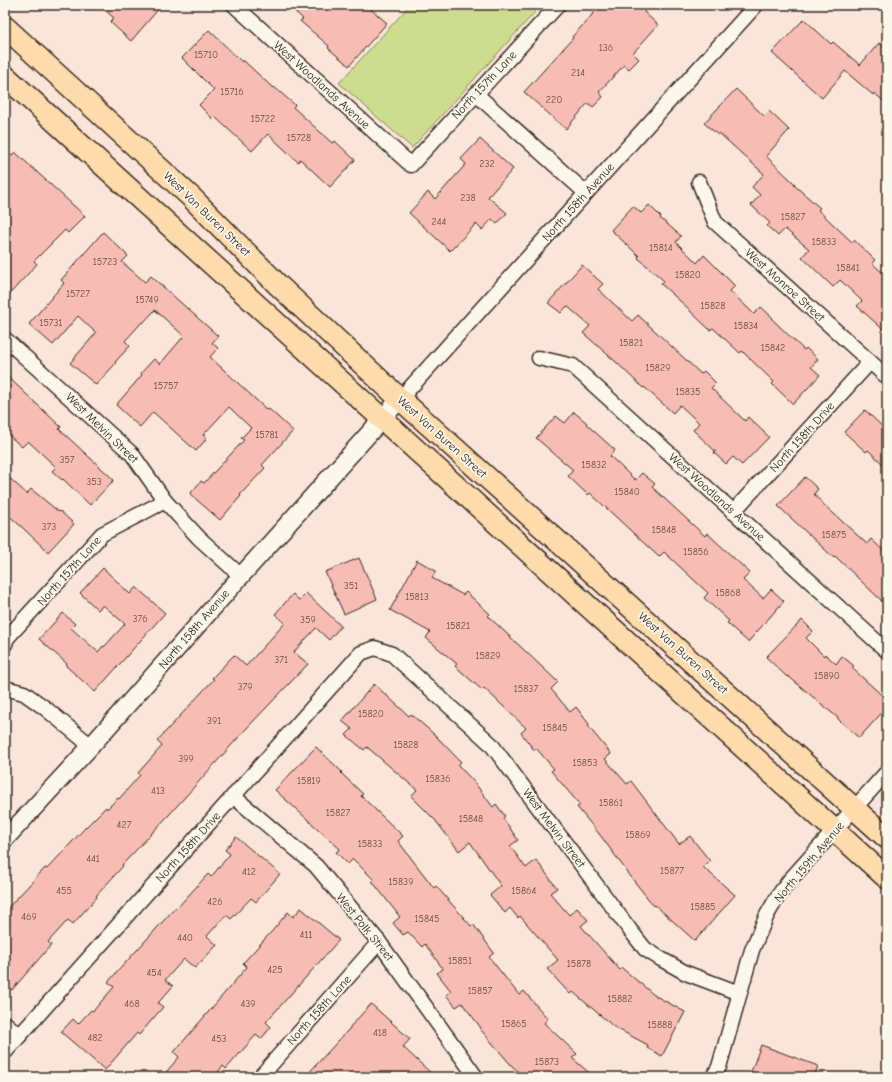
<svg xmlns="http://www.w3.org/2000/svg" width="892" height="1082" viewBox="0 0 892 1082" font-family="'Comic Neue',sans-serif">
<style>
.green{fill:#cddc8f;stroke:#848356}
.building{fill:#f7bcb3;stroke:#3b2a1e}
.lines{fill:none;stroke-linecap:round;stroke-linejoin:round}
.minor-casing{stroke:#3b2a1e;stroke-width:17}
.tertiary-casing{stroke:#3b2a1e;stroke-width:20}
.primary-casing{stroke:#3b2a1e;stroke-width:24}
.minor{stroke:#fbf7ec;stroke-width:14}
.tertiary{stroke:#fbf7ec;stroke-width:17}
.primary{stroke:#fedbac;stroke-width:21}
.labels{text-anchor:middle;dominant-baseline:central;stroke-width:3.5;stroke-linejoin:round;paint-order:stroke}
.number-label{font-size:10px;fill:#6a4e43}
.street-label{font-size:12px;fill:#3b2a1e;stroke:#fbf7ec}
</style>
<rect width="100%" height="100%" fill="#fae5db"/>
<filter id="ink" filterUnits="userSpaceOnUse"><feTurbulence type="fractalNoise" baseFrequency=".025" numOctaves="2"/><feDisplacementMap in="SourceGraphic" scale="8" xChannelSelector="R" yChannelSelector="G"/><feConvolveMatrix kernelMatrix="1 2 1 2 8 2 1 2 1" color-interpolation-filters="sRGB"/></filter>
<g filter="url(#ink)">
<!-- green -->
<path class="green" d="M 410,5 L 529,5 L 536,11 L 412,148 L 339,83 Z"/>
<!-- building -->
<g class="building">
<path d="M 99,5 L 162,5 L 131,41 L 110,22 L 114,18 Z"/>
<path d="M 288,5 L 366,5 L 387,23 L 349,66 L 328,48 L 329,46 L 300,21 L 303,19 Z"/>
<path d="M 601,5 L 651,5 L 644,12 L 658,25 L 633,53 L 639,59 L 629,69 L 624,65 L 599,92 L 603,97 L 593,107 L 588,103 L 566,129 L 524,92 L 573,38 L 572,37 Z"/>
<path d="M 804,19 L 831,44 L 833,42 L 860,65 L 879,43 L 887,50 L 887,104 L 874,93 L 873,95 L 845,71 L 822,98 L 772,53 Z"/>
<path d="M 209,30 L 242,62 L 243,60 L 273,88 L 274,87 L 295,105 L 293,107 L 332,143 L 335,141 L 355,160 L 330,187 L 300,159 L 298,162 L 268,134 L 252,151 L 215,117 L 213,119 L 199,105 L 214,90 L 182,58 Z"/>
<path d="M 736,89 L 764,116 L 769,111 L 789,130 L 766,156 L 795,184 L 794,185 L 820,208 L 818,210 L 852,242 L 854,240 L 875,260 L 872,263 L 887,277 L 887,333 L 857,306 L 862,301 L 840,280 L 833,287 L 802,257 L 809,249 L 785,229 L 778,236 L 767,226 L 770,223 L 751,205 L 760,195 L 752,187 L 764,174 L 719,133 L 718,135 L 704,123 Z"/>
<path d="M 480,139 L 513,169 L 488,197 L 507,213 L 497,224 L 492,219 L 482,230 L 476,224 L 450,251 L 409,213 L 428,192 L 435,199 L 466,164 L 461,159 Z"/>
<path d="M 15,152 L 85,216 L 68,233 L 65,230 L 34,261 L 37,264 L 5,299 L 5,162 Z"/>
<path d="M 649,205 L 661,217 L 660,218 L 681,236 L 676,242 L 697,263 L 704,255 L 735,286 L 730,291 L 754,314 L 761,307 L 773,318 L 772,319 L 804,350 L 806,348 L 818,359 L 811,367 L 820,375 L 793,404 L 772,384 L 774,382 L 742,351 L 740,353 L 713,328 L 710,330 L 690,311 L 690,310 L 661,284 L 664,281 L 638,258 L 639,256 L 611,230 L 633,206 L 641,213 Z"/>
<path d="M 103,232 L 128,256 L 122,262 L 145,282 L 151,276 L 218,336 L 212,343 L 218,348 L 210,357 L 267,410 L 269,409 L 293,431 L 262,465 L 265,468 L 240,495 L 241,496 L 220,520 L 190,494 L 201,481 L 204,483 L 244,440 L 241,438 L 251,428 L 229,407 L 203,435 L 207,438 L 196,451 L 153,412 L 140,427 L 116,405 L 142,375 L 141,373 L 154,359 L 160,364 L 184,336 L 155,310 L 143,323 L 142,322 L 125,341 L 130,346 L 115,362 L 116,363 L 96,385 L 70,363 L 96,333 L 78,316 L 53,345 L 29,324 L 64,283 L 61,280 Z"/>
<path d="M 582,265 L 603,284 L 598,289 L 632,321 L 638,315 L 701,374 L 704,371 L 716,383 L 711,388 L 745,421 L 748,417 L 769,437 L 742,465 L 733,457 L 726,464 L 714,453 L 716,452 L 693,430 L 699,423 L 680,405 L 673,413 L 644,387 L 643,388 L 616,362 L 583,333 L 590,326 L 567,306 L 561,313 L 548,303 Z"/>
<path d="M 5,374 L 61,427 L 59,429 L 114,480 L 90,505 L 63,479 L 62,480 L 52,471 L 56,467 L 28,441 L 22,447 L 5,432 Z"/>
<path d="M 865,410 L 887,431 L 887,468 L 868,450 L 866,452 L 844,432 Z"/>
<path d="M 574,412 L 587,423 L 586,424 L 615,450 L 610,456 L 635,480 L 642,473 L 655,484 L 652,487 L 705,536 L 707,533 L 750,573 L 743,580 L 763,598 L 771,589 L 784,601 L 748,642 L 727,623 L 729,621 L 704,598 L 708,593 L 664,552 L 659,557 L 590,493 L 588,495 L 568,476 L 573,470 L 536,438 L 556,416 L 565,423 Z"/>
<path d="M 5,474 L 27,494 L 31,489 L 59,512 L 60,511 L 74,524 L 48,552 L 25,530 L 5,512 Z"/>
<path d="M 805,477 L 818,489 L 814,494 L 822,503 L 867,544 L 871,539 L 887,554 L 887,606 L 835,556 L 834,558 L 778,506 Z"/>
<path d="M 359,558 L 377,599 L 344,614 L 325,572 Z"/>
<path d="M 417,560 L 436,571 L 432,578 L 463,595 L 466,592 L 490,614 L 488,616 L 558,682 L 551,689 L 570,712 L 576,707 L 589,724 L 588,726 L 611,754 L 605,759 L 627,784 L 631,781 L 679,844 L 690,836 L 710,861 L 703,867 L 735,895 L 695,941 L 655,905 L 654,906 L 634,881 L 600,835 L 577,807 L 580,805 L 551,771 L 554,769 L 536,748 L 534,750 L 521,733 L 526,728 L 484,688 L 482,690 L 455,666 L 457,664 L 426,638 L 430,632 L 390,610 Z"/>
<path d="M 103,568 L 130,594 L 136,587 L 165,613 L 95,692 L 66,666 L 67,664 L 39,639 L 63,613 L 75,624 L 71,628 L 98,652 L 103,646 L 104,647 L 125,624 L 103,605 L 98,610 L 80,593 Z"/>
<path d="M 306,593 L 341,626 L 329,640 L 316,628 L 294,652 L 308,664 L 246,729 L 168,816 L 122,865 L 123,866 L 96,896 L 97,897 L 73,924 L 68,920 L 48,942 L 51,945 L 12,990 L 5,984 L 5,911 L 45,868 L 47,869 L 84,829 L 106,807 L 107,809 L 118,798 L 119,799 L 140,775 L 138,773 L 162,746 L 157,741 L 214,679 L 212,678 L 234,655 L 246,666 L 285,623 L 275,614 L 293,594 L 299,600 Z"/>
<path d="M 802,620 L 813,631 L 806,638 L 824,656 L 825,654 L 836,664 L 842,656 L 854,666 L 852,668 L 887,700 L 887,707 L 859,738 L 838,719 L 838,718 L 788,676 L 787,677 L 766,657 Z"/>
<path d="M 374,684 L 409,716 L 411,714 L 435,735 L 461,762 L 458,765 L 474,782 L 493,807 L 496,804 L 505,816 L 503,818 L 518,840 L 510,846 L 526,868 L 536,860 L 557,888 L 550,893 L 569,915 L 577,908 L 588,920 L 581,926 L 620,970 L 622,968 L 654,995 L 685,1012 L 662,1056 L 647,1048 L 648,1045 L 614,1027 L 573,992 L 570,994 L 547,969 L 558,960 L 520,916 L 518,918 L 510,908 L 505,913 L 490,895 L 501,886 L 470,842 L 459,851 L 435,820 L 411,796 L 417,790 L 367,747 L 364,750 L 346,735 L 352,729 L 342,721 Z"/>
<path d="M 316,747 L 342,772 L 341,773 L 363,794 L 361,796 L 403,836 L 398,841 L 434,888 L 436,886 L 471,926 L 473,924 L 494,953 L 489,957 L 519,995 L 524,991 L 548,1019 L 544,1023 L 577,1054 L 572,1058 L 594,1077 L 524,1077 L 512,1066 L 480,1029 L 481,1028 L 462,1003 L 456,1007 L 446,995 L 451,991 L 437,973 L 443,969 L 425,944 L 422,947 L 408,932 L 403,935 L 393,923 L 400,917 L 372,881 L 374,880 L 353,859 L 348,864 L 336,852 L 340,849 L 275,790 Z"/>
<path d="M 236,837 L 280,874 L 256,902 L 251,898 L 231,919 L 226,915 L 207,936 L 217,945 L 195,968 L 184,959 L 165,980 L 173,986 L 158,1003 L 163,1007 L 139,1035 L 137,1033 L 105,1070 L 61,1032 L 73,1019 L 78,1024 L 91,1010 L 93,1011 L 114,987 L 108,982 L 176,907 L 177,908 L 208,874 L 211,877 L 230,854 L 225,850 Z"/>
<path d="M 301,908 L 339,940 L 266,1022 L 271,1027 L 261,1039 L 256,1035 L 226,1069 L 223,1066 L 214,1077 L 162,1077 L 179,1057 L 174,1052 L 247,967 L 243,963 L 273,930 L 288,912 L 293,917 Z"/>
<path d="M 371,1004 L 410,1039 L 403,1047 L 435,1077 L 305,1077 L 350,1028 L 350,1027 Z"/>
<path d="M 761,1045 L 818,1066 L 814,1077 L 749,1077 Z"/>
</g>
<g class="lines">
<defs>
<g id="minor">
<path d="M 234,5 L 411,165 L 558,5"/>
<path d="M 476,94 L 586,193"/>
<path d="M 699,182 L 715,222 L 887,377"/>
<path d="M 5,339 L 132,454 L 165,501 L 199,538 L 241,576"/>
<path d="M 539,358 L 573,366 L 887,651"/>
<path d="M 400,399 L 756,5"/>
<path d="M 733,512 L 870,362"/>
<path d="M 5,644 L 7,638 L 102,534 L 165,501"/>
<path d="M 5,688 L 24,693 L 45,708 L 91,746"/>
<path d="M 233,796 L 316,866 L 379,942 L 476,1077"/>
<path d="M 5,1023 L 19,1036"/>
<path d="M 5,1052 L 361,653 L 375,648 L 392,654 L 491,744 L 630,930 L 645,949 L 661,959 L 686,973 L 739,993"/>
<path d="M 260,1077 L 379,942"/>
<path d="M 713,1077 L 719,1067 L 752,950 L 767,915 L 778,896 L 789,881 L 887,772"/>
</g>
<path id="tertiary" d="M 5,839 L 91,746 L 241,576 L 400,399"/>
<g id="primary">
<path d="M 5,27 L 191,197 L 278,285 L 400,399 L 887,838"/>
<path d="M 5,76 L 887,878"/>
</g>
</defs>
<!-- minor casing -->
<use href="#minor" class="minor-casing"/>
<!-- tertiary casing -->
<use href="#tertiary" class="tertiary-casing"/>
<!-- primary casing -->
<use href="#primary" class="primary-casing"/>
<!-- minor -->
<use href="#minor" class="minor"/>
<!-- tertiary -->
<use href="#tertiary" class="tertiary"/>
<!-- primary -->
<use href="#primary" class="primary"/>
</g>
</g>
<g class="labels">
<!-- number labels -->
<g class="number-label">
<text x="606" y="48">136</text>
<text x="206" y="55">15710</text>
<text x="578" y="73">214</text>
<text x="232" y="92">15716</text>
<text x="554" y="100">220</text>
<text x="263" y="119">15722</text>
<text x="299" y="138">15728</text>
<text x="487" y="164">232</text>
<text x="468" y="198">238</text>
<text x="793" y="217">15827</text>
<text x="439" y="222">244</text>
<text x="824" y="242">15833</text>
<text x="661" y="248">15814</text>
<text x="105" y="262">15723</text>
<text x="848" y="268">15841</text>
<text x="688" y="275">15820</text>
<text x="78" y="294">15727</text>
<text x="147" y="300">15749</text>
<text x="713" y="306">15828</text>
<text x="51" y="323">15731</text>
<text x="746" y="326">15834</text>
<text x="631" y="343">15821</text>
<text x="773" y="348">15842</text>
<text x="658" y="368">15829</text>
<text x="166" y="386">15757</text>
<text x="688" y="392">15835</text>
<text x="267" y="435">15781</text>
<text x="67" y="460">357</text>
<text x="594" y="465">15832</text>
<text x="94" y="482">353</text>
<text x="627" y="492">15840</text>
<text x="49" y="527">373</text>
<text x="664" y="530">15848</text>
<text x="834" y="535">15875</text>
<text x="696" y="552">15856</text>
<text x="351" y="586">351</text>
<text x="728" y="593">15868</text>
<text x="417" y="597">15813</text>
<text x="140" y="619">376</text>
<text x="308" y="620">359</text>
<text x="458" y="626">15821</text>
<text x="488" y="656">15829</text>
<text x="281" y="660">371</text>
<text x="827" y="676">15890</text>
<text x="245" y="687">379</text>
<text x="526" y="689">15837</text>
<text x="371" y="714">15820</text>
<text x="214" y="721">391</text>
<text x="555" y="728">15845</text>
<text x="406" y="745">15828</text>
<text x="186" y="759">399</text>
<text x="585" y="763">15853</text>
<text x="438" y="779">15836</text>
<text x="309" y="781">15819</text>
<text x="158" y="791">413</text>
<text x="611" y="803">15861</text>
<text x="338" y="813">15827</text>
<text x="471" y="819">15848</text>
<text x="124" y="825">427</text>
<text x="638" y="835">15869</text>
<text x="370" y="844">15833</text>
<text x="93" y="859">441</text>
<text x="672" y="871">15877</text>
<text x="249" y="872">412</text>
<text x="401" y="882">15839</text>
<text x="64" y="891">455</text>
<text x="524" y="891">15864</text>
<text x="215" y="902">426</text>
<text x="703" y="907">15885</text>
<text x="29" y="917">469</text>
<text x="427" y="919">15845</text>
<text x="306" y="935">411</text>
<text x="185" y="938">440</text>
<text x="460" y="961">15851</text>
<text x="579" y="964">15878</text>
<text x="275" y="970">425</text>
<text x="154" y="973">454</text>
<text x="480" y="991">15857</text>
<text x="620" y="999">15882</text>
<text x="132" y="1004">468</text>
<text x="248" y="1004">439</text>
<text x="514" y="1024">15865</text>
<text x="660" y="1025">15888</text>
<text x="380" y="1033">418</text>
<text x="95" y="1038">482</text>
<text x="219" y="1039">453</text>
<text x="547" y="1062">15873</text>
</g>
<!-- street labels -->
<g class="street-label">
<text transform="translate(322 85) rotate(42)">West Woodlands Avenue</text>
<text transform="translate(484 85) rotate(-47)">North 157th Lane</text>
<text transform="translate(578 202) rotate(-48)">North 158th Avenue</text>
<text transform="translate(207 214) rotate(44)">West Van Buren Street</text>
<text transform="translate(785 285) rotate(42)">West Monroe Street</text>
<text transform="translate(102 428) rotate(44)">West Melvin Street</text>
<text transform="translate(442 437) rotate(42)">West Van Buren Street</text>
<text transform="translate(802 437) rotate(-48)">North 158th Drive</text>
<text transform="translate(717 497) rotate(42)">West Woodlands Avenue</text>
<text transform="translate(69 571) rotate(-48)">North 157th Lane</text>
<text transform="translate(194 629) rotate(-49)">North 158th Avenue</text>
<text transform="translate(683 653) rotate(42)">West Van Buren Street</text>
<text transform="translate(554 828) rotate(53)">West Melvin Street</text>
<text transform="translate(188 847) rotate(-48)">North 158th Drive</text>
<text transform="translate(809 862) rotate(-50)">North 159th Avenue</text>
<text transform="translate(365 927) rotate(51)">West Polk Street</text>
<text transform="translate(319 1010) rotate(-48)">North 158th Lane</text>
</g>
</g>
<!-- margin -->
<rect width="892" height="1082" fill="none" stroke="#fbf7ec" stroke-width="20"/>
<rect x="10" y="10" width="872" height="1062" fill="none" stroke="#3b2a1e" stroke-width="1.5" filter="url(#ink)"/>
</svg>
